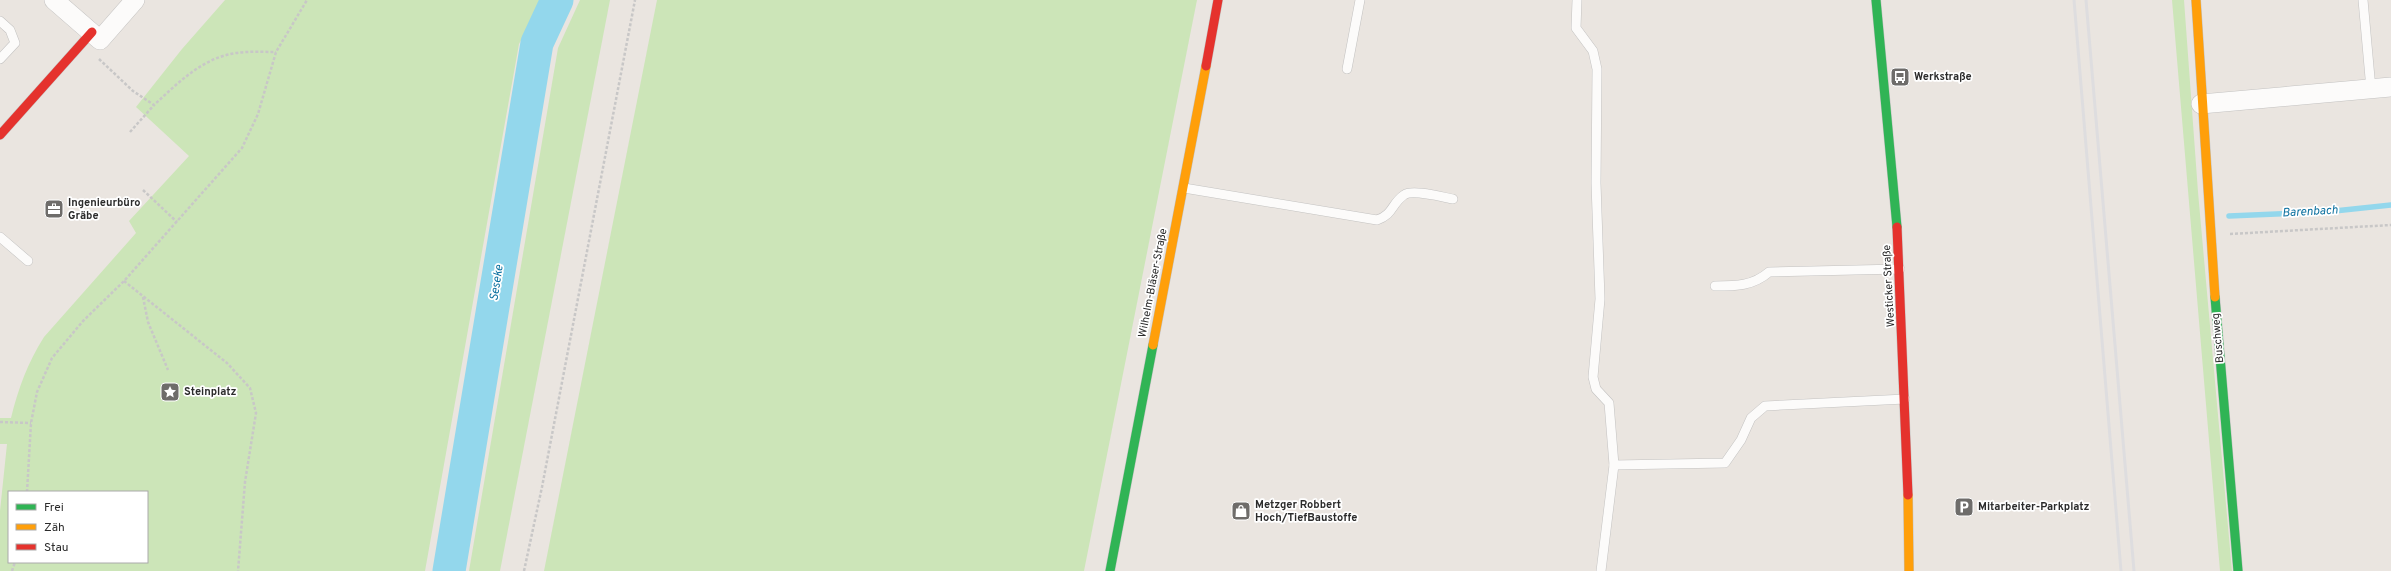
<svg xmlns="http://www.w3.org/2000/svg" width="2391" height="571" viewBox="0 0 2391 571" font-family="Overpass,sans-serif">
<style>
.green{fill:#cce5b8;fill-rule:evenodd}
.lines{fill:none;stroke-linecap:round;stroke-linejoin:round}
.stream{stroke:#93d7ec;stroke-width:5.5}
.river{stroke:#93d7ec;stroke-width:33}
.lane-casing{stroke:#c3c2c1;stroke-width:10}
.street-casing{stroke:#c3c2c1;stroke-width:20}
.fast-casing{stroke:#c3c2c1;stroke-width:10}
.slow-casing{stroke:#c3c2c1;stroke-width:10}
.jam-casing{stroke:#c3c2c1;stroke-width:10}
.path{stroke:#c8c7c7;stroke-width:2.5;stroke-dasharray:3 2;stroke-linecap:butt}
.lane{stroke:#fcfbfa;stroke-width:9}
.street{stroke:#fcfbfa;stroke-width:19}
.fast{stroke:#30b455;stroke-width:9}
.slow{stroke:#ff9f0a;stroke-width:9}
.jam{stroke:#e5322d;stroke-width:9}
.rail{stroke:#dedddf;stroke-width:3}
.labels{text-anchor:middle;dominant-baseline:central;stroke-width:3.5;stroke-linejoin:round;paint-order:stroke}
.poi-label{font-size:11px;font-weight:bold;fill:#2b2b2b;stroke:#fff;text-anchor:start}
.street-label{font-size:11px;fill:#2b2b2b;stroke:#fff}
.water-label{font-size:12px;font-style:italic;fill:#0b709f;stroke:#fff}
</style>
<rect width="100%" height="100%" fill="#eae5e0"/>
<!-- green -->
<g class="green">
<path d="M 225,0 L 542,0 L 519,44 L 425,571 L 0,571 L 0,511 L 7,444 L 0,444 L 0,418 L 11,418 C 18,389 28,362 44,337 L 136,233 L 129,221 L 189,156 L 136,107 L 182,49 ZM 9,492 L 147,492 L 147,562 L 9,562 Z"/>
<path d="M 580,0 L 610,0 L 500,571 L 469,571 L 558,48 Z"/>
<path d="M 657,0 L 1197,0 L 1084,571 L 544,571 Z"/>
<path d="M 2172,0 L 2184,0 L 2198,192 L 2232,571 L 2220,571 Z"/>
</g>
<g class="lines">
<!-- stream -->
<path class="stream" d="M 2229,216 L 2325,212 L 2391,205"/>
<!-- river -->
<path class="river" d="M 449,571 L 537,43 L 557,0"/>
<defs>
<g id="lane">
<path d="M 1577,0 L 1576,28 L 1593,51 L 1597,69 L 1596,183 L 1600,299 L 1593,377 L 1596,389 L 1609,403 L 1614,465 L 1601,571"/>
<path d="M 2363,0 L 2371,89"/>
<path d="M 0,21 L 10,30 L 15,43 L 0,59"/>
<path d="M 1347,69 L 1360,0"/>
<path d="M 1184,188 L 1377,220 C 1394,214 1391,204 1404,195 C 1412,189 1442,197 1453,199"/>
<path d="M 0,237 L 28,261"/>
<path d="M 1715,286 C 1736,286 1753,286 1769,272 L 1900,269"/>
<path d="M 1614,465 L 1725,463 L 1741,440 L 1751,418 L 1765,406 L 1905,399"/>
</g>
<g id="street">
<path d="M 54,0 L 100,40 L 135,0"/>
<path d="M 2201,104 L 2391,87"/>
</g>
<g id="fast">
<path d="M 1876,0 L 1897,227"/>
<path d="M 2215,297 L 2238,571"/>
<path d="M 1110,571 L 1153,345"/>
</g>
<g id="slow">
<path d="M 2196,0 L 2215,297"/>
<path d="M 1153,345 L 1206,66"/>
<path d="M 1908,495 L 1909,571"/>
</g>
<g id="jam">
<path d="M 1206,66 L 1218,0"/>
<path d="M 0,135 L 92,32"/>
<path d="M 1897,227 L 1908,495"/>
</g>
</defs>
<!-- lane casing -->
<use href="#lane" class="lane-casing"/>
<!-- street casing -->
<use href="#street" class="street-casing"/>
<!-- fast casing -->
<use href="#fast" class="fast-casing"/>
<!-- slow casing -->
<use href="#slow" class="slow-casing"/>
<!-- jam casing -->
<use href="#jam" class="jam-casing"/>
<!-- path -->
<g class="path">
<path d="M 99,59 L 133,91 L 154,105 C 178,83 202,58 236,53 C 249,51 263,52 276,52"/>
<path d="M 130,132 L 154,105"/>
<path d="M 143,190 L 177,222"/>
<path d="M 2230,234 L 2391,225"/>
<path d="M 124,281 L 227,363 L 250,388 L 256,413 L 245,482 L 238,571"/>
<path d="M 143,297 L 148,322 L 168,370"/>
<path d="M 0,422 L 31,423"/>
<path d="M 27,492 L 31,423 L 37,392 L 52,358 L 83,321 L 124,281 L 242,148 L 258,114 L 276,52 L 307,0"/>
<path d="M 12,571 L 15,562"/>
<path d="M 524,571 L 542,487 L 635,0"/>
</g>
<!-- lane -->
<use href="#lane" class="lane"/>
<!-- street -->
<use href="#street" class="street"/>
<!-- fast -->
<use href="#fast" class="fast"/>
<!-- slow -->
<use href="#slow" class="slow"/>
<!-- jam -->
<use href="#jam" class="jam"/>
<!-- rail -->
<g class="rail">
<path d="M 2074,0 L 2121,571"/>
<path d="M 2086,0 L 2134,571"/>
</g>
</g>
<!-- icons -->
<defs>
<symbol id="bus-square" viewBox="-11 -11 22 22"><rect x="-9" y="-9" width="18" height="18" rx="4" fill="#6e6c6a" stroke="#fff"/><path d="M-5-6H5V4H4V6H2V4H-2V6H-4V4H-5ZM-3.5-4V0h7V-4ZM-3.5 1.2v1.5H-2V1.2ZM2 1.2v1.5H3.5V1.2Z" fill="#fff"/></symbol>
<symbol id="office-square" viewBox="-11 -11 22 22"><rect x="-9" y="-9" width="18" height="18" rx="4" fill="#6e6c6a" stroke="#fff"/><path d="M-6-3h4V-5.5h4V-3h4V5H-6ZM-1-4.5V-3h2v-1.5ZM-6 0V1H6V0Z" fill="#fff"/></symbol>
<symbol id="sight-square" viewBox="-11 -11 22 22"><rect x="-9" y="-9" width="18" height="18" rx="4" fill="#6e6c6a" stroke="#fff"/><path d="M0-6L1.8-2.2L6-1.7L2.9 1.2L3.7 5.4L0 3.3L-3.7 5.4L-2.9 1.2L-6-1.7L-1.8-2.2Z" fill="#fff"/></symbol>
<symbol id="parking-square" viewBox="-11 -11 22 22"><rect x="-9" y="-9" width="18" height="18" rx="4" fill="#6e6c6a" stroke="#fff"/><path d="M-3.5-5.5H1a3.5 3.5 0 0 1 0 7H-1V5.5H-3.5ZM-1-3.4V-.6H.8a1.4 1.4 0 0 0 0-2.8Z" fill="#fff"/></symbol>
<symbol id="shop-square" viewBox="-11 -11 22 22"><rect x="-9" y="-9" width="18" height="18" rx="4" fill="#6e6c6a" stroke="#fff"/><path d="M-5-2.5h2.3a2.7 3.5 0 0 1 5.4 0H5L5.5 6h-11ZM-1.5-2.5h3a1.5 2.3 0 0 0-3 0Z" fill="#fff"/></symbol>
</defs>
<g fill-rule="evenodd">
<use href="#bus-square" x="1889" y="66" width="22" height="22"/>
<use href="#office-square" x="43" y="198" width="22" height="22"/>
<use href="#sight-square" x="159" y="381" width="22" height="22"/>
<use href="#parking-square" x="1953" y="496" width="22" height="22"/>
<use href="#shop-square" x="1230" y="500" width="22" height="22"/>
</g>
<g class="labels">
<!-- poi labels -->
<g class="poi-label">
<text x="1914" y="77">Werkstraße</text>
<text x="68" y="203">Ingenieurbüro<tspan x="68" dy="13">Gräbe</tspan></text>
<text x="184" y="392">Steinplatz</text>
<text x="1255" y="505">Metzger Robbert<tspan x="1255" dy="13">Hoch/TiefBaustoffe</tspan></text>
<text x="1978" y="507">Mitarbeiter-Parkplatz</text>
</g>
<!-- street labels -->
<g class="street-label">
<text transform="translate(1153 283) rotate(-79)">Wilhelm-Bläser-Straße</text>
<text transform="translate(1889 286) rotate(-93)">Westicker Straße</text>
<text transform="translate(2218 338) rotate(-95)">Buschweg</text>
</g>
<!-- water labels -->
<g class="water-label">
<text transform="translate(2310 212) rotate(-3)">Barenbach</text>
<text transform="translate(497 283) rotate(-81)">Seseke</text>
</g>
</g>
<!-- legend -->
<rect x="8" y="491" width="140" height="72" fill="#ffffff" stroke="#aaaaaa"/>
<rect x="16" y="504" width="20" height="6" fill="#30b455" stroke="#aaaaaa"/>
<text x="44" y="511" font-size="12" fill="#2b2b2b">Frei</text>
<rect x="16" y="524" width="20" height="6" fill="#ff9f0a" stroke="#aaaaaa"/>
<text x="44" y="531" font-size="12" fill="#2b2b2b">Zäh</text>
<rect x="16" y="544" width="20" height="6" fill="#e5322d" stroke="#aaaaaa"/>
<text x="44" y="551" font-size="12" fill="#2b2b2b">Stau</text>
</svg>
